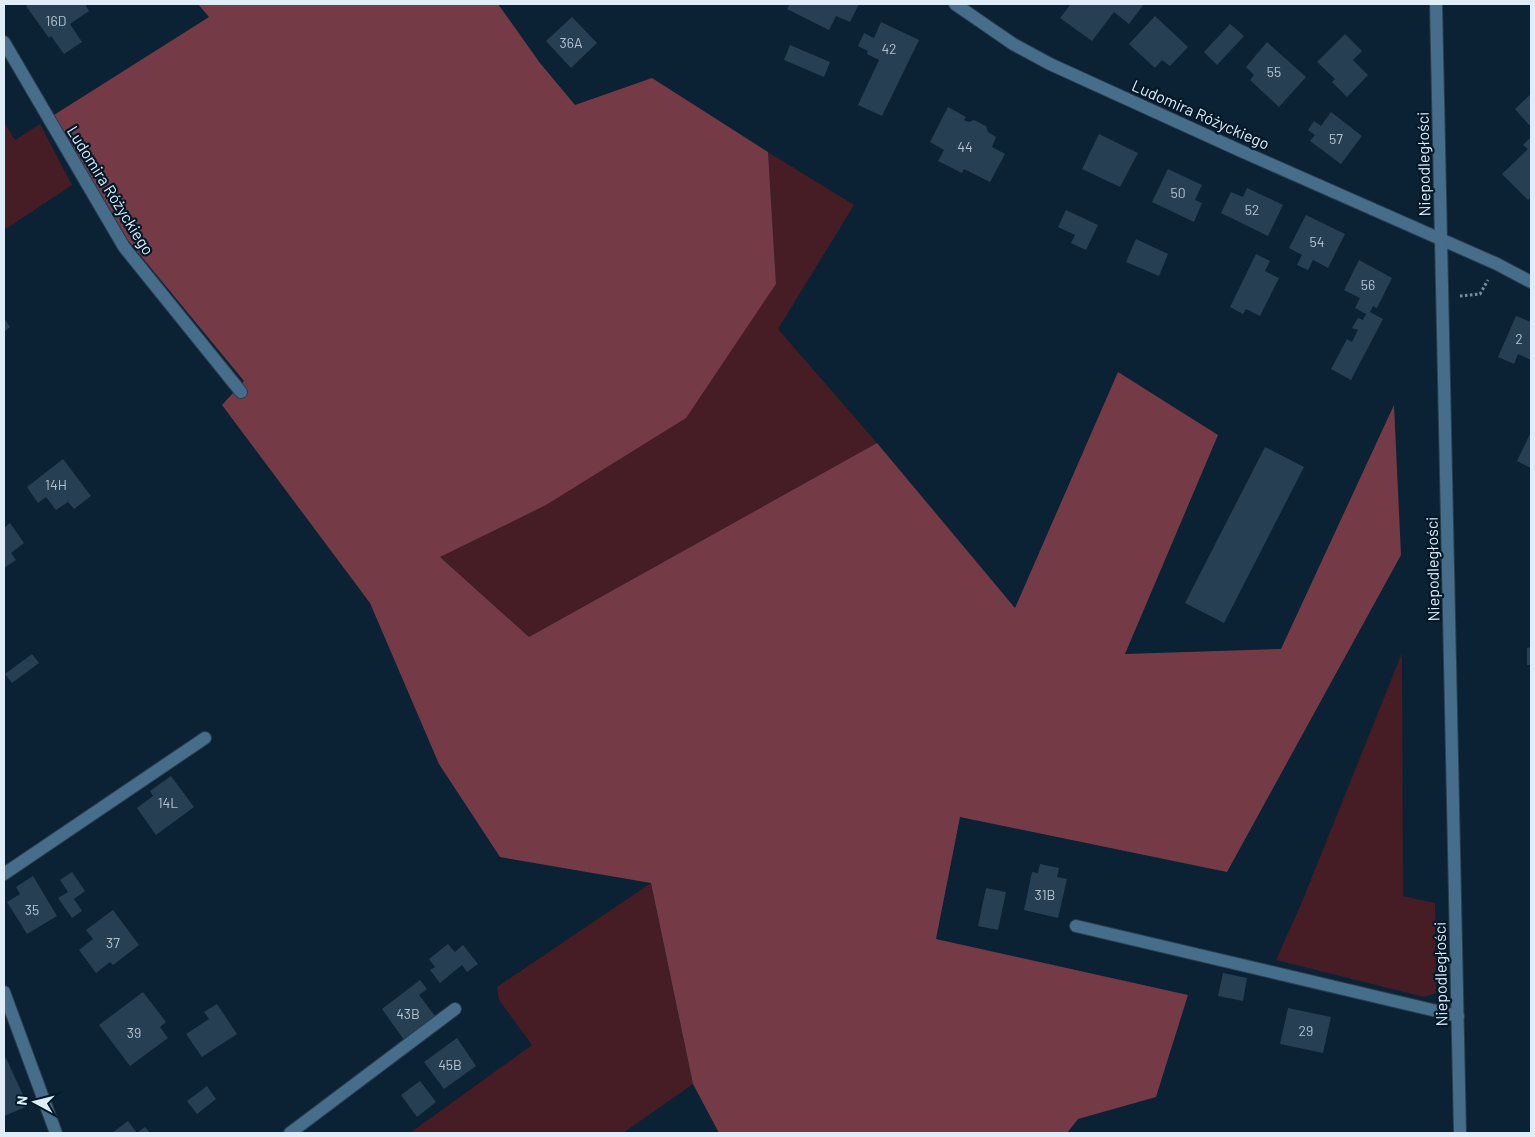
<svg xmlns="http://www.w3.org/2000/svg" width="1535" height="1137" viewBox="0 0 1535 1137" font-family="Barlow,sans-serif">
<style>
.green{fill:#461c25}
.forest{fill:#743b47}
.building{fill:#273f52}
.lines{fill:none;stroke-linecap:round;stroke-linejoin:round}
.minor-casing{stroke:#283e4f;stroke-width:14}
.path{stroke:#7a8d9c;stroke-width:3;stroke-dasharray:2.5 2.5;stroke-linecap:butt}
.minor{stroke:#466d8a;stroke-width:12}
.labels{text-anchor:middle;dominant-baseline:central;stroke-width:4.5;stroke-linejoin:round;paint-order:stroke}
.number-label{font-size:14px;fill:#b1c2cf}
.street-label{font-size:16px;fill:#dfedf9;stroke:#021929}
</style>
<rect width="100%" height="100%" fill="#0a2233"/>
<!-- green -->
<g class="green">
<path d="M 4,122 L 15,140 L 40,124 L 72,185 L 4,230 Z"/>
<path d="M 768,152 L 854,205 L 778,329 L 877,443 L 529,637 L 440,557 L 555,499 L 776,284 Z"/>
<path d="M 1402,653 L 1403,896 L 1435,903 L 1436,993 L 1424,997 L 1276,960 L 1302,902 Z"/>
<path d="M 651,883 L 693,1084 L 623,1133 L 410,1133 L 532,1045 L 499,1000 L 497,987 Z"/>
</g>
<!-- forest -->
<path class="forest" d="M 198,4 L 498,4 L 540,63 L 575,105 L 652,78 L 768,152 L 776,284 L 686,418 L 546,505 L 440,557 L 529,637 L 877,443 L 1015,608 L 1118,372 L 1218,435 L 1125,654 L 1281,649 L 1394,405 L 1401,555 L 1227,872 L 960,817 L 936,939 L 1188,995 L 1156,1097 L 1078,1119 L 1067,1133 L 719,1133 L 693,1084 L 651,883 L 500,857 L 439,764 L 370,603 L 222,405 L 244,381 L 127,239 L 54,115 L 209,17 Z"/>
<!-- building -->
<g class="building">
<path d="M 29,4 L 85,4 L 89,11 L 70,24 L 82,42 L 64,54 L 51,36 L 49,38 L 26,6 Z"/>
<path d="M 790,4 L 859,4 L 850,22 L 836,16 L 829,30 L 787,9 Z"/>
<path d="M 1071,4 L 1144,4 L 1129,24 L 1114,12 L 1092,41 L 1060,18 Z"/>
<path d="M 1155,16 L 1188,47 L 1170,66 L 1162,60 L 1155,68 L 1129,44 Z"/>
<path d="M 572,17 L 597,43 L 571,68 L 546,41 Z"/>
<path d="M 881,22 L 919,40 L 882,116 L 858,105 L 879,60 L 867,54 L 868,51 L 858,46 L 864,33 L 874,38 Z"/>
<path d="M 1230,24 L 1244,36 L 1217,65 L 1204,52 Z"/>
<path d="M 1345,34 L 1362,51 L 1353,60 L 1368,75 L 1347,97 L 1332,82 L 1335,79 L 1317,62 Z"/>
<path d="M 1267,42 L 1306,77 L 1279,107 L 1250,80 L 1254,75 L 1246,67 Z"/>
<path d="M 790,45 L 830,62 L 824,77 L 784,60 Z"/>
<path d="M 1531,94 L 1531,127 L 1515,109 Z"/>
<path d="M 948,107 L 966,117 L 964,120 L 969,122 L 974,120 L 986,126 L 988,132 L 996,137 L 992,147 L 1005,154 L 990,182 L 964,169 L 962,173 L 938,161 L 944,150 L 930,142 Z"/>
<path d="M 1331,112 L 1362,136 L 1341,164 L 1310,141 L 1315,135 L 1308,130 L 1314,121 L 1321,126 Z"/>
<path d="M 1099,134 L 1138,153 L 1120,187 L 1082,169 Z"/>
<path d="M 1531,137 L 1531,197 L 1528,200 L 1502,174 L 1528,149 L 1523,145 Z"/>
<path d="M 1168,169 L 1202,185 L 1195,200 L 1202,203 L 1194,222 L 1152,202 Z"/>
<path d="M 1247,188 L 1283,205 L 1268,236 L 1221,213 L 1231,192 L 1243,197 Z"/>
<path d="M 1066,210 L 1098,225 L 1086,250 L 1071,243 L 1075,235 L 1058,227 Z"/>
<path d="M 1306,215 L 1345,234 L 1328,268 L 1313,260 L 1308,270 L 1297,265 L 1302,255 L 1289,248 Z"/>
<path d="M 1136,239 L 1168,254 L 1159,276 L 1126,262 Z"/>
<path d="M 1256,254 L 1270,261 L 1265,271 L 1279,278 L 1260,316 L 1246,309 L 1243,314 L 1230,307 Z"/>
<path d="M 1359,260 L 1392,278 L 1377,308 L 1373,306 L 1370,312 L 1383,319 L 1351,380 L 1331,369 L 1347,339 L 1352,342 L 1358,330 L 1352,328 L 1358,318 L 1363,320 L 1366,314 L 1355,308 L 1360,298 L 1344,290 Z"/>
<path d="M 1516,316 L 1531,322 L 1531,360 L 1518,354 L 1514,364 L 1498,357 Z"/>
<path d="M 4,318 L 10,327 L 4,332 Z"/>
<path d="M 1531,432 L 1531,468 L 1517,461 Z"/>
<path d="M 1265,447 L 1304,467 L 1224,623 L 1185,603 Z"/>
<path d="M 63,459 L 91,496 L 74,509 L 68,502 L 56,510 L 46,497 L 38,503 L 27,487 Z"/>
<path d="M 10,523 L 24,543 L 11,553 L 16,560 L 4,568 L 4,528 Z"/>
<path d="M 1531,647 L 1531,665 L 1527,665 L 1527,648 Z"/>
<path d="M 32,654 L 39,663 L 12,683 L 5,674 Z"/>
<path d="M 171,776 L 194,807 L 156,835 L 137,808 L 153,796 L 150,791 Z"/>
<path d="M 1040,864 L 1059,868 L 1057,877 L 1067,879 L 1058,918 L 1024,910 L 1032,872 L 1038,873 Z"/>
<path d="M 72,872 L 85,891 L 74,899 L 82,911 L 72,918 L 58,898 L 68,892 L 60,880 Z"/>
<path d="M 33,876 L 57,916 L 27,934 L 7,902 L 20,894 L 16,887 Z"/>
<path d="M 986,888 L 1006,892 L 998,930 L 978,926 Z"/>
<path d="M 113,910 L 139,945 L 113,965 L 110,962 L 96,973 L 79,950 L 93,939 L 86,930 Z"/>
<path d="M 448,944 L 455,952 L 463,945 L 478,964 L 467,972 L 462,965 L 440,983 L 430,970 L 435,967 L 429,959 Z"/>
<path d="M 1223,973 L 1247,978 L 1243,1001 L 1218,996 Z"/>
<path d="M 420,980 L 427,989 L 419,995 L 435,1016 L 404,1040 L 382,1009 Z"/>
<path d="M 143,992 L 166,1022 L 160,1027 L 168,1038 L 130,1066 L 99,1025 Z"/>
<path d="M 217,1004 L 237,1034 L 202,1057 L 186,1034 L 209,1019 L 204,1012 Z"/>
<path d="M 1288,1008 L 1331,1017 L 1323,1053 L 1280,1044 Z"/>
<path d="M 457,1038 L 476,1066 L 444,1089 L 424,1062 Z"/>
<path d="M 6,1058 L 28,1106 L 4,1116 L 4,1060 Z"/>
<path d="M 420,1081 L 436,1102 L 417,1117 L 401,1095 Z"/>
<path d="M 207,1086 L 216,1099 L 197,1114 L 187,1101 Z"/>
<path d="M 128,1121 L 137,1133 L 145,1127 L 150,1133 L 112,1133 Z"/>
</g>
<g class="lines">
<defs>
<g id="minor">
<path d="M 955,4 L 1013,44 L 1050,64 L 1241,151 L 1497,264 L 1531,282"/>
<path d="M 1436,4 L 1460,1133"/>
<path d="M 4,42 L 124,247 L 241,392"/>
<path d="M 4,874 L 205,738"/>
<path d="M 1076,926 L 1458,1016"/>
<path d="M 4,992 L 56,1133"/>
<path d="M 290,1133 L 455,1009"/>
</g>
</defs>
<!-- minor casing -->
<use href="#minor" class="minor-casing"/>
<!-- path -->
<path class="path" d="M 1460,296 L 1480,294 L 1488,280"/>
<!-- minor -->
<use href="#minor" class="minor"/>
</g>
<g class="labels">
<!-- number labels -->
<g class="number-label">
<text x="56" y="20">16D</text>
<text x="571" y="42">36A</text>
<text x="889" y="48">42</text>
<text x="1274" y="71">55</text>
<text x="1336" y="138">57</text>
<text x="965" y="146">44</text>
<text x="1178" y="192">50</text>
<text x="1252" y="209">52</text>
<text x="1317" y="241">54</text>
<text x="1368" y="284">56</text>
<text x="1519" y="338">2</text>
<text x="56" y="484">14H</text>
<text x="168" y="802">14L</text>
<text x="1045" y="894">31B</text>
<text x="32" y="909">35</text>
<text x="113" y="942">37</text>
<text x="408" y="1013">43B</text>
<text x="1306" y="1030">29</text>
<text x="134" y="1032">39</text>
<text x="450" y="1064">45B</text>
</g>
<!-- street labels -->
<g class="street-label">
<text transform="translate(1201 114) rotate(24)">Ludomira Różyckiego</text>
<text transform="translate(1423 164) rotate(-91)">Niepodległości</text>
<text transform="translate(111 190) rotate(58)">Ludomira Różyckiego</text>
<text transform="translate(1432 569) rotate(-91)">Niepodległości</text>
<text transform="translate(1440 974) rotate(-91)">Niepodległości</text>
</g>
</g>
<!-- border -->
<rect width="1535" height="1137" fill="none" stroke="#dfedf9" stroke-width="10"/>
<!-- north arrow -->
<g transform="translate(35 1102) rotate(277)" stroke="#021929" stroke-width="4" paint-order="stroke">
<path d="M0-4L9 19L0 12L-9 19Z" fill="#dfedf9"/>
<text y="-8" font-size="14" font-weight="bold" text-anchor="middle" fill="#dfedf9">N</text>
</g>
</svg>
